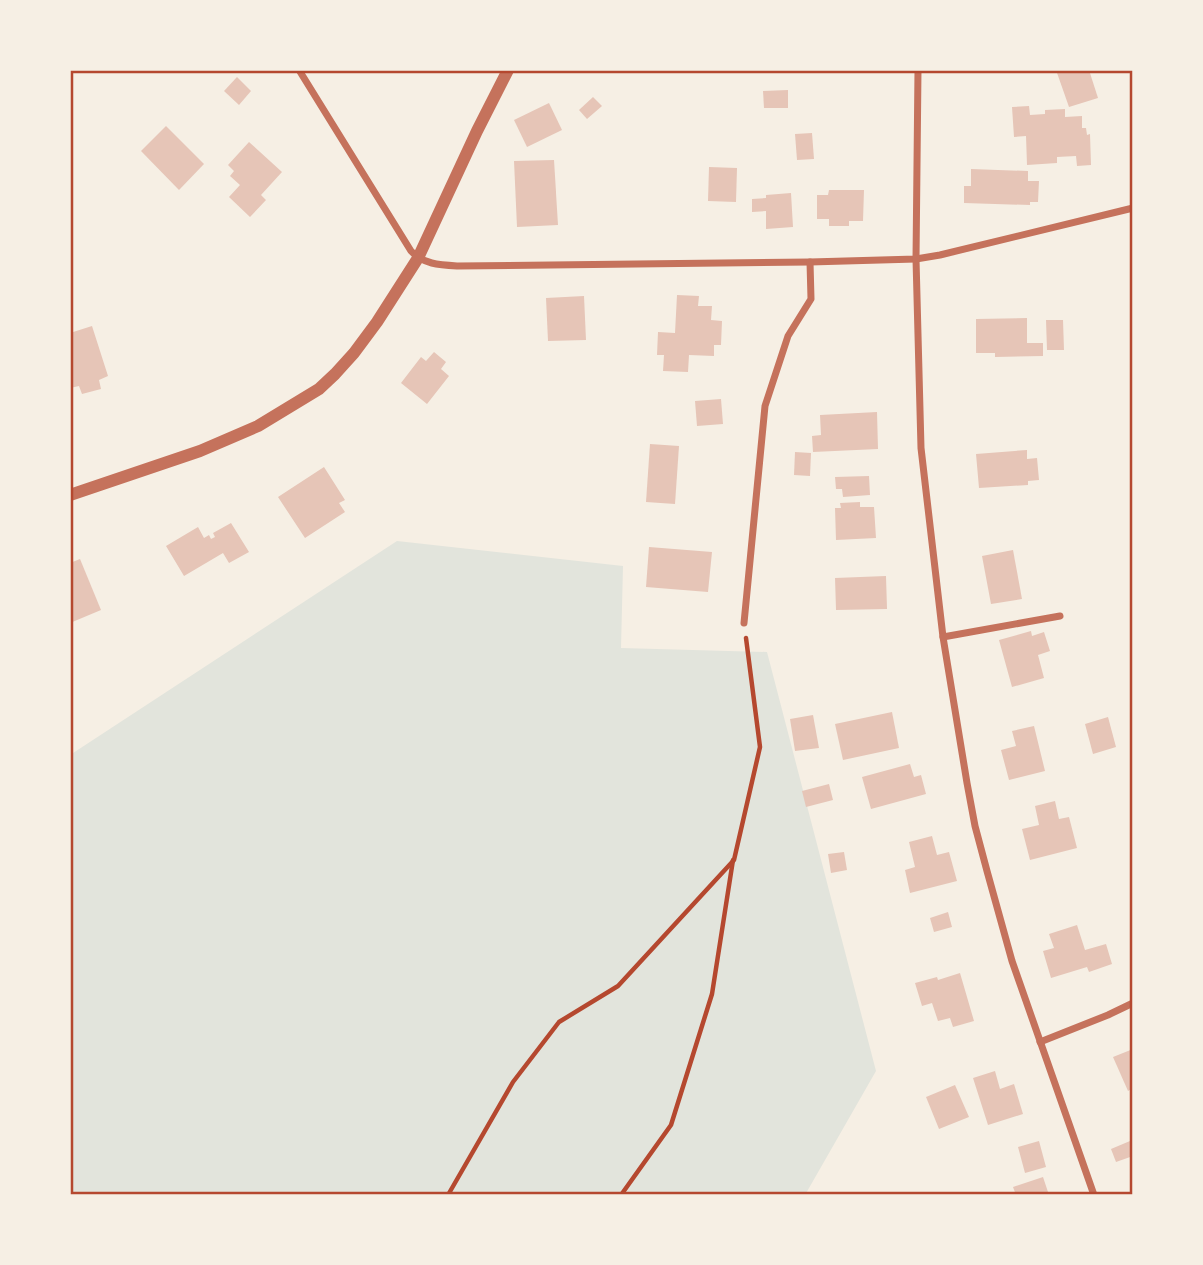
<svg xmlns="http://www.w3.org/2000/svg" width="1203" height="1265" viewBox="0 0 1203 1265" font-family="'Crimson Pro',serif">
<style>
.green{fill:#e2e4dc}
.building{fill:#e6c5b7}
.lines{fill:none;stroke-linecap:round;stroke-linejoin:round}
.path{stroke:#b5482f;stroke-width:4.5}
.minor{stroke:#c5725c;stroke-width:7}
.tertiary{stroke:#c5725c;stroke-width:12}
.neatline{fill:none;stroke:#b5482f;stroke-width:2.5}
</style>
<rect width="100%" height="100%" fill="#f6efe4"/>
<!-- green -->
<path class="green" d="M 397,541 L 623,566 L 621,648 L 767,652 L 876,1071 L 805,1195 L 70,1195 L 70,755 Z"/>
<!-- building -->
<g class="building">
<path d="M 1056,70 L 1089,70 L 1098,98 L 1069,107 Z"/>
<path d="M 237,77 L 251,91 L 239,105 L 224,91 Z"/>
<path d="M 788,90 L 788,108 L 764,108 L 763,91 Z"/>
<path d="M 593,97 L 602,106 L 587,119 L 579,110 Z"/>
<path d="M 549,103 L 562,130 L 527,147 L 514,120 Z"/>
<path d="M 1029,106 L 1030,115 L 1045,114 L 1045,110 L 1065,109 L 1065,117 L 1082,116 L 1082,128 L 1086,128 L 1087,135 L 1090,134 L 1091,165 L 1077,166 L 1076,156 L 1057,157 L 1057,163 L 1027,165 L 1026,136 L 1014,137 L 1012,107 Z"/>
<path d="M 166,126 L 204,164 L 179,190 L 141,151 Z"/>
<path d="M 812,133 L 814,159 L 797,160 L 795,134 Z"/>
<path d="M 249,142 L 282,172 L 261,195 L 266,200 L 250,217 L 229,197 L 240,185 L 230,176 L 234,171 L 228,165 Z"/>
<path d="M 554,160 L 558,225 L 517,227 L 514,161 Z"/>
<path d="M 709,167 L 737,168 L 736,202 L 708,201 Z"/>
<path d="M 971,169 L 1028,171 L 1028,181 L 1039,181 L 1038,202 L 1030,202 L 1030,205 L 964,203 L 964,186 L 971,186 Z"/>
<path d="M 829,190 L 864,190 L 863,221 L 849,221 L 849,226 L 829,226 L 829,219 L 817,219 L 817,195 L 828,195 Z"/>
<path d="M 791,193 L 793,227 L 766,229 L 766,211 L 752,212 L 752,199 L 766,198 L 766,195 Z"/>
<path d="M 677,295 L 699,296 L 698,306 L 712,306 L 711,320 L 722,321 L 721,345 L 714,345 L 714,356 L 689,355 L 688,372 L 663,371 L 664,355 L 657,355 L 658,332 L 675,333 Z"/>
<path d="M 584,296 L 586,340 L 548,341 L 546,298 Z"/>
<path d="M 1027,318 L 1027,343 L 1043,343 L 1043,356 L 995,357 L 995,353 L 976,353 L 976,319 Z"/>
<path d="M 1046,320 L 1063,320 L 1064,350 L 1047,350 Z"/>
<path d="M 92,326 L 108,376 L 99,380 L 101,389 L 82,394 L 79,386 L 70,388 L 70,333 Z"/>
<path d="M 434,352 L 446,362 L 441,369 L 449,376 L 427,404 L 401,383 L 421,357 L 426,361 Z"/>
<path d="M 721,399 L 723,424 L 697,426 L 695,401 Z"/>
<path d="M 877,412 L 878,449 L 813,452 L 812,436 L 821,435 L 820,415 Z"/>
<path d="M 650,444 L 679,446 L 675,504 L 646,502 Z"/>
<path d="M 1027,450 L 1027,459 L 1037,458 L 1039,480 L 1028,481 L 1028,485 L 979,488 L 976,454 Z"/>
<path d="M 795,452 L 811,453 L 810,476 L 794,475 Z"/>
<path d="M 324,467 L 345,500 L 339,503 L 345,512 L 305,538 L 278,497 Z"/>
<path d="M 869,476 L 870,495 L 843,497 L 842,489 L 836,489 L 835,477 Z"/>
<path d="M 860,502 L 860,507 L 874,507 L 876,538 L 836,540 L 835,508 L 841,508 L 840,503 Z"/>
<path d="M 231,523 L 249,552 L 229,563 L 223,553 L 184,576 L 166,546 L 198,527 L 204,538 L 209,535 L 211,539 L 215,537 L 213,533 Z"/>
<path d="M 649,547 L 712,552 L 708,592 L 646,587 Z"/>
<path d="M 1013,550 L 1022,599 L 991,604 L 982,556 Z"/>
<path d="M 80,559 L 101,610 L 70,623 L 70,563 Z"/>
<path d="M 886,576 L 887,609 L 836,610 L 835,578 Z"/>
<path d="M 1031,631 L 1032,636 L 1044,632 L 1050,651 L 1038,655 L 1044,678 L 1012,687 L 999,640 Z"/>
<path d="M 892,712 L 899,748 L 843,760 L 835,724 Z"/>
<path d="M 813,715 L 819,748 L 795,751 L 790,719 Z"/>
<path d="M 1108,717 L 1116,747 L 1093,754 L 1085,724 Z"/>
<path d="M 1034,726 L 1045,771 L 1009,780 L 1001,750 L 1016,746 L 1012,731 Z"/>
<path d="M 910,764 L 914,777 L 921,775 L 926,794 L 871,809 L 862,777 Z"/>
<path d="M 829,784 L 833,800 L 806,807 L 802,791 Z"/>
<path d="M 1055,801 L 1059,819 L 1069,817 L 1077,848 L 1030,860 L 1022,829 L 1039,825 L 1035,806 Z"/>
<path d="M 932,836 L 937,855 L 949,852 L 957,881 L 910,893 L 905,870 L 915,867 L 909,842 Z"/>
<path d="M 844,852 L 847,870 L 831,873 L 828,854 Z"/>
<path d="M 948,912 L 952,927 L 934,932 L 930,918 Z"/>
<path d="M 1077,925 L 1085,950 L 1106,944 L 1112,964 L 1089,972 L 1087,967 L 1051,978 L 1043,951 L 1054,948 L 1049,934 Z"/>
<path d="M 960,973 L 974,1021 L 953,1027 L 950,1018 L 938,1021 L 932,1003 L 922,1006 L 915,983 L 937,977 L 938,980 Z"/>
<path d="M 1133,1049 L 1133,1088 L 1128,1091 L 1113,1057 Z"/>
<path d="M 995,1071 L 1000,1089 L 1014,1084 L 1023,1114 L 988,1125 L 973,1078 Z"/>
<path d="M 955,1085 L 969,1117 L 939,1129 L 926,1097 Z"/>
<path d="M 1039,1141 L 1046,1167 L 1025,1173 L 1018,1147 Z"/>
<path d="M 1130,1141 L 1133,1149 L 1133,1156 L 1116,1162 L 1111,1149 Z"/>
<path d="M 1043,1177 L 1049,1195 L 1016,1195 L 1013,1187 Z"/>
</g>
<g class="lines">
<!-- path -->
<g class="path">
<path d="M 448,1195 L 513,1082 L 559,1022 L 618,986 L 734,860 L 760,747 L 746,638"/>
<path d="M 621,1195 L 671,1125 L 712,994 L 733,860"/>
</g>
<!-- minor -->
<g class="minor">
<path d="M 299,70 L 411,251 C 423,264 439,265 457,266 L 810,262 L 916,259 L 940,255 L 1133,208"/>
<path d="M 918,70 L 916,259 L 921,448 L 943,637 L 967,783 L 975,826 L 987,871 L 1012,961 L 1094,1195"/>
<path d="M 744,623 L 765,406 L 788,336 L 811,299 L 810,262"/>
<path d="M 943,637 L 1060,616"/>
<path d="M 1040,1042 L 1108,1015 L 1133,1003"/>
</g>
<!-- tertiary -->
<path class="tertiary" d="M 70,495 L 200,451 L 258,426 L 319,389 L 335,374 L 354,353 L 377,322 L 418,258 L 477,131 L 508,70"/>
</g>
<!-- border -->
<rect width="1203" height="1265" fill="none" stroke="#f6efe4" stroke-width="144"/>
<rect x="72" y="72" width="1059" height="1121" class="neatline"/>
</svg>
